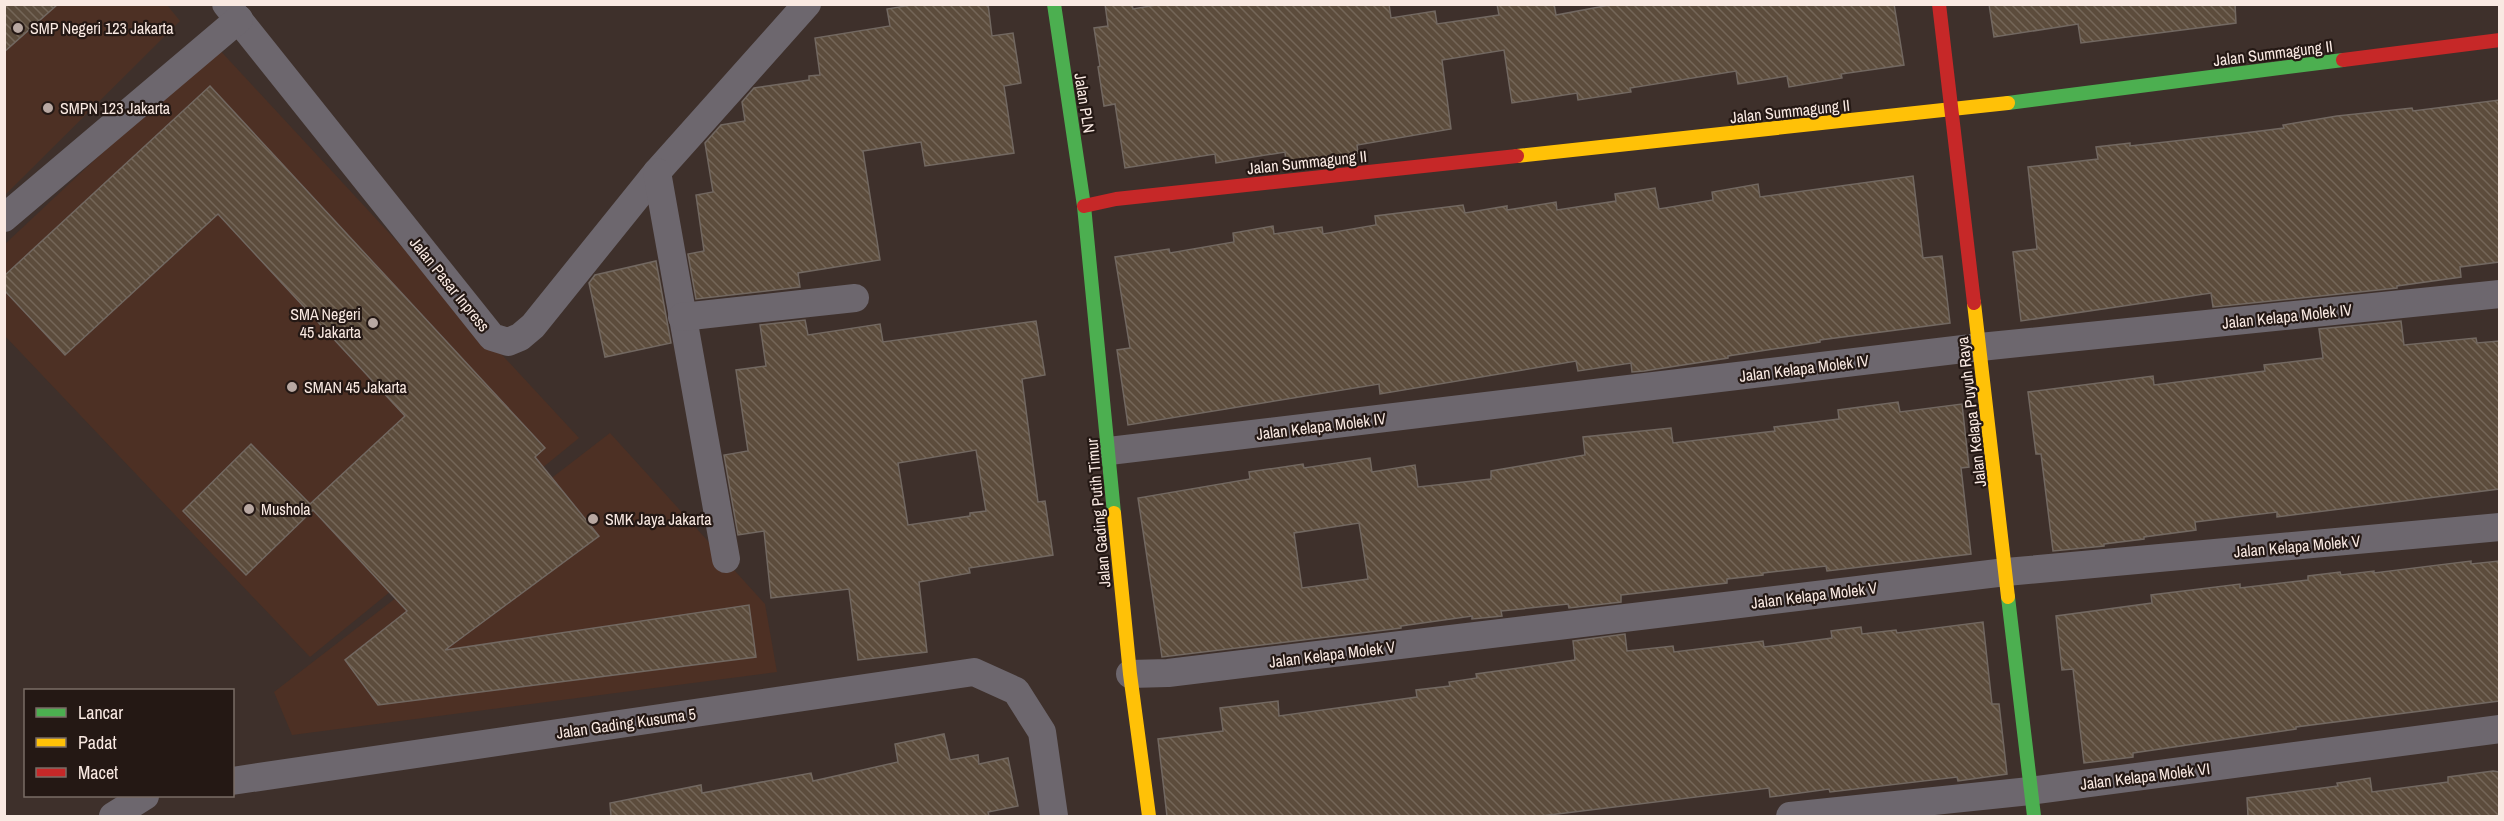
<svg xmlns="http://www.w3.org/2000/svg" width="2504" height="821" viewBox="0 0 2504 821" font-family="'Archivo Narrow',sans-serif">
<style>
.built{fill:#4d3024}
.building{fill:url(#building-back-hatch);stroke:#726861;stroke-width:1.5;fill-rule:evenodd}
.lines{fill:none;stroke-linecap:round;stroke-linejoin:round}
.street{stroke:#6d676e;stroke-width:28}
.fast{stroke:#4caf50;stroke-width:14}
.slow{stroke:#ffc107;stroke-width:14}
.jam{stroke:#c62828;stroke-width:14}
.poi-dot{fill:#b8a8a2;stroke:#241814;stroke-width:2}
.labels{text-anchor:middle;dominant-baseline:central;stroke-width:4.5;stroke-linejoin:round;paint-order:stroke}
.poi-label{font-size:16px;fill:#f9e9e2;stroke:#241814;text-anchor:start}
.street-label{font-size:16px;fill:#f9e9e2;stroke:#241814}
</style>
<defs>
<pattern id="building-back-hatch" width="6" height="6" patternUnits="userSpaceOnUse" patternTransform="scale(1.5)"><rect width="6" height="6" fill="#5c4c3c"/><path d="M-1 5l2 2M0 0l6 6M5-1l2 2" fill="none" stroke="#746658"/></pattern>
</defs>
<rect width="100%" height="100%" fill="#3e302b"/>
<!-- built -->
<g class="built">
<path d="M 5,5 L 167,5 L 180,21 L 5,195 Z"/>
<path d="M 216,46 L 579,438 L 310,657 L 5,336 L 5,244 Z"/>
<path d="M 610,433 L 765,604 L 777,672 L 292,735 L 274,692 Z"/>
</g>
<!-- building -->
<g class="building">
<path d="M 4,4 L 58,4 L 4,52 Z"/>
<path d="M 917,4 L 988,4 L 992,36 L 1013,33 L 1021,83 L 1004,86 L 1014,153 L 925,166 L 921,142 L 863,151 L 880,260 L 798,273 L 800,287 L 696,299 L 688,254 L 704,251 L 696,195 L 713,192 L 705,143 L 721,125 L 745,121 L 742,102 L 754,88 L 809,80 L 809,76 L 820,75 L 815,38 L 890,26 L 887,9 Z"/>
<path d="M 1105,4 L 1132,4 L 1133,9 L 1162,4 L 1389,4 L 1391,18 L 1435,11 L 1437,24 L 1499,15 L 1497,4 L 1554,4 L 1556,15 L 1615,4 L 1894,4 L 1904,65 L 1841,74 L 1842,78 L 1789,87 L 1787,76 L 1738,84 L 1736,71 L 1630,88 L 1631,92 L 1578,100 L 1577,93 L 1512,103 L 1504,50 L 1442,60 L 1451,129 L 1357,145 L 1358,153 L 1326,158 L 1286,162 L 1285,152 L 1216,163 L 1215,154 L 1125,168 L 1115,104 L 1104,106 L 1098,67 L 1100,66 L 1094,28 L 1108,26 Z"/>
<path d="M 1989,4 L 2235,4 L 2236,23 L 2081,43 L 2078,24 L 1994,37 Z"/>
<path d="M 210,86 L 545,448 L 535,457 L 599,536 L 445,650 L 749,605 L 756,657 L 378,705 L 345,660 L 407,611 L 313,510 L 246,575 L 183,511 L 251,444 L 310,504 L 405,416 L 218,214 L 65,355 L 4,290 L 4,276 Z"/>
<path d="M 2499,100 L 2499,262 L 2460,267 L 2461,277 L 2397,286 L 2397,288 L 2213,307 L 2211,293 L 2021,321 L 2013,252 L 2037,249 L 2028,167 L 2098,159 L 2096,147 L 2130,143 L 2130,146 L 2228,135 L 2284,128 L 2283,125 L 2337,116 L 2412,108 L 2413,111 Z"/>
<path d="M 1913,176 L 1923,258 L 1942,256 L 1950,323 L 1820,340 L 1820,342 L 1728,356 L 1728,358 L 1644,371 L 1632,372 L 1631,363 L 1578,371 L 1576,361 L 1380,394 L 1379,384 L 1128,425 L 1117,350 L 1130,348 L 1115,257 L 1169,249 L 1170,253 L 1234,242 L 1233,233 L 1273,226 L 1274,234 L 1322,227 L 1323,234 L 1376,225 L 1375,216 L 1463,205 L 1465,213 L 1507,206 L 1507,210 L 1556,202 L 1557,210 L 1616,201 L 1615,194 L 1655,188 L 1659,209 L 1713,200 L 1712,192 L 1758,184 L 1760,197 Z"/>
<path d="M 656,261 L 671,343 L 605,357 L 589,283 L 595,275 Z"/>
<path d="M 805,320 L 808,335 L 880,324 L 883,342 L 1036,321 L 1045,375 L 1022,379 L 1038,502 L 1045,501 L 1053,555 L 969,568 L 970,573 L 919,582 L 927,652 L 858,660 L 849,589 L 771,598 L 764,531 L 738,535 L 724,455 L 748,451 L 736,370 L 766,366 L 760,325 ZM 976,450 L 986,511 L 970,513 L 970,516 L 908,525 L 898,463 Z"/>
<path d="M 2401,321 L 2404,345 L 2476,338 L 2477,343 L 2499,341 L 2499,489 L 2277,517 L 2277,512 L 2195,522 L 2196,530 L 2144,537 L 2144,539 L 2104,544 L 2104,546 L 2053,551 L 2041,454 L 2036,454 L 2028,392 L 2153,376 L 2154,385 L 2265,371 L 2264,365 L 2323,358 L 2319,329 Z"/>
<path d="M 1898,402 L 1900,412 L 1962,404 L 1969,467 L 1961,468 L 1971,554 L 1827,571 L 1826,566 L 1763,573 L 1763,575 L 1727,579 L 1727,583 L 1621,595 L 1621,602 L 1569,608 L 1568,604 L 1501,611 L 1502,616 L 1472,619 L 1472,616 L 1401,626 L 1401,628 L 1162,657 L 1138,498 L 1250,479 L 1249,472 L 1303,464 L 1304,468 L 1370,458 L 1372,472 L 1415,465 L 1418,487 L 1491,479 L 1491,471 L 1585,455 L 1583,437 L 1671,428 L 1673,443 L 1775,431 L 1774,427 L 1839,419 L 1838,410 ZM 1359,523 L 1368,579 L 1302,588 L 1294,533 Z"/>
<path d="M 2471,561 L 2471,564 L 2499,561 L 2499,701 L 2296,727 L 2296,729 L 2133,753 L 2133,757 L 2084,763 L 2073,669 L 2062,670 L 2056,616 L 2152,603 L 2151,595 L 2240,584 L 2240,588 L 2308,580 L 2308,576 L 2340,572 L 2341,575 L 2374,571 L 2374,573 Z"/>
<path d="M 1983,622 L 1992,704 L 1999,704 L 2007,774 L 1958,781 L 1957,777 L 1830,792 L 1829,789 L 1770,797 L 1769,788 L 1541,816 L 1167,816 L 1158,739 L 1223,731 L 1220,708 L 1278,701 L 1279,716 L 1417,697 L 1416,690 L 1450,686 L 1449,682 L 1477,678 L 1476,674 L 1575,660 L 1573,641 L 1625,634 L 1627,651 L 1673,646 L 1674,652 L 1763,641 L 1764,647 L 1832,638 L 1831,631 L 1861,627 L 1862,634 L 1896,630 L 1897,633 Z"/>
<path d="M 944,734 L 950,760 L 978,755 L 979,764 L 1008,758 L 1018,806 L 988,812 L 989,816 L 611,816 L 610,803 L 701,785 L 702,793 L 811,773 L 813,781 L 898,762 L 895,744 Z"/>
<path d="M 2493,771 L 2499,772 L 2499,816 L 2248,816 L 2247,798 L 2338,786 L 2337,783 L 2370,778 L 2372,792 L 2448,782 L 2448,777 Z"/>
</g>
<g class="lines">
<!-- street -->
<g class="street">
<path d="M 226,4 L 492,337 L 508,342 L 520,337 L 533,326 L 657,172 L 807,4"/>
<path d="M 657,172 L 726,559"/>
<path d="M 4,218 L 239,19"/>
<path d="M 682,317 L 855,298"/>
<path d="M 1109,451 L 1980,347 L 2500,294"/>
<path d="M 1130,674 L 1168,673 L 2006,572 L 2500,527"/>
<path d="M 232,781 L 974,672 L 1016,691 L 1042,732 L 1054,816"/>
<path d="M 113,816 L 145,796"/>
<path d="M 1790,816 L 2030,791 L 2500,729"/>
</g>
<!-- fast -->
<g class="fast">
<path d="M 1054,4 L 1084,206 L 1114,513"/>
<path d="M 2008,103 L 2343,60"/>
<path d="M 2008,597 L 2034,816"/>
</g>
<!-- slow -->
<g class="slow">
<path d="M 1517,156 L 2008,103"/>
<path d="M 1974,303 L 2008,597"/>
<path d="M 1114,513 L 1130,674 L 1149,816"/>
</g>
<!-- jam -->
<g class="jam">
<path d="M 1939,4 L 1974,303"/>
<path d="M 2343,60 L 2500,40"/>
<path d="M 1084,206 L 1116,199 L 1517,156"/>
</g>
</g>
<!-- markers -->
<g class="poi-dot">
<circle cx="18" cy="28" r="6"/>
<circle cx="48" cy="108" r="6"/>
<circle cx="373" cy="323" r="6"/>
<circle cx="292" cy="387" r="6"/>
<circle cx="249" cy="509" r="6"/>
<circle cx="593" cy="519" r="6"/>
</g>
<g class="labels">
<!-- poi labels -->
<g class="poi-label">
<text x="30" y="28">SMP Negeri 123 Jakarta</text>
<text x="60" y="108">SMPN 123 Jakarta</text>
<text x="361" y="314" text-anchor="end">SMA Negeri<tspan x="361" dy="18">45 Jakarta</tspan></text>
<text x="304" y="387">SMAN 45 Jakarta</text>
<text x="261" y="509">Mushola</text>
<text x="605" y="519">SMK Jaya Jakarta</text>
</g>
<!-- street labels -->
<g class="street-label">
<text transform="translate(2273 53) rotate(-7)">Jalan Summagung II</text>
<text transform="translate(1085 103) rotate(81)">Jalan PLN</text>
<text transform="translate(1790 111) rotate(-6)">Jalan Summagung II</text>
<text transform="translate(1307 162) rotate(-6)">Jalan Summagung II</text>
<text transform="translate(450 284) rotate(51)">Jalan Pasar Inpress</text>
<text transform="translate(2287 316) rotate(-6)">Jalan Kelapa Molek IV</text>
<text transform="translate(1804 368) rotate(-7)">Jalan Kelapa Molek IV</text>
<text transform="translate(1971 412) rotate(-97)">Jalan Kelapa Puyuh Raya</text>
<text transform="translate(1321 426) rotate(-7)">Jalan Kelapa Molek IV</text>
<text transform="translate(1098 513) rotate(-95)">Jalan Gading Putih Timur</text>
<text transform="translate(2297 546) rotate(-5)">Jalan Kelapa Molek V</text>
<text transform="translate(1814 595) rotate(-7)">Jalan Kelapa Molek V</text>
<text transform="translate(1332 654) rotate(-7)">Jalan Kelapa Molek V</text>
<text transform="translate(626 723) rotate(-8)">Jalan Gading Kusuma 5</text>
<text transform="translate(2145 776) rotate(-7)">Jalan Kelapa Molek VI</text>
</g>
</g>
<!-- border -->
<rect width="2504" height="821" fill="none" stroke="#f9e9e2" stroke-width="12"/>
<!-- legend -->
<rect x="24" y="689" width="210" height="108" fill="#241814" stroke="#796c66" stroke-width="1.5"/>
<rect x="36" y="708" width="30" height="9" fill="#4caf50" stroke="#796c66" stroke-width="1.5"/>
<text x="78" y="719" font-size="18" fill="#f9e9e2">Lancar</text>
<rect x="36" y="738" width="30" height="9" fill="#ffc107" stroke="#796c66" stroke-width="1.5"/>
<text x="78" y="749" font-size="18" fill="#f9e9e2">Padat</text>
<rect x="36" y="768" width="30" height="9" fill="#c62828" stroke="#796c66" stroke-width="1.5"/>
<text x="78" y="779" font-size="18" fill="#f9e9e2">Macet</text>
</svg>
